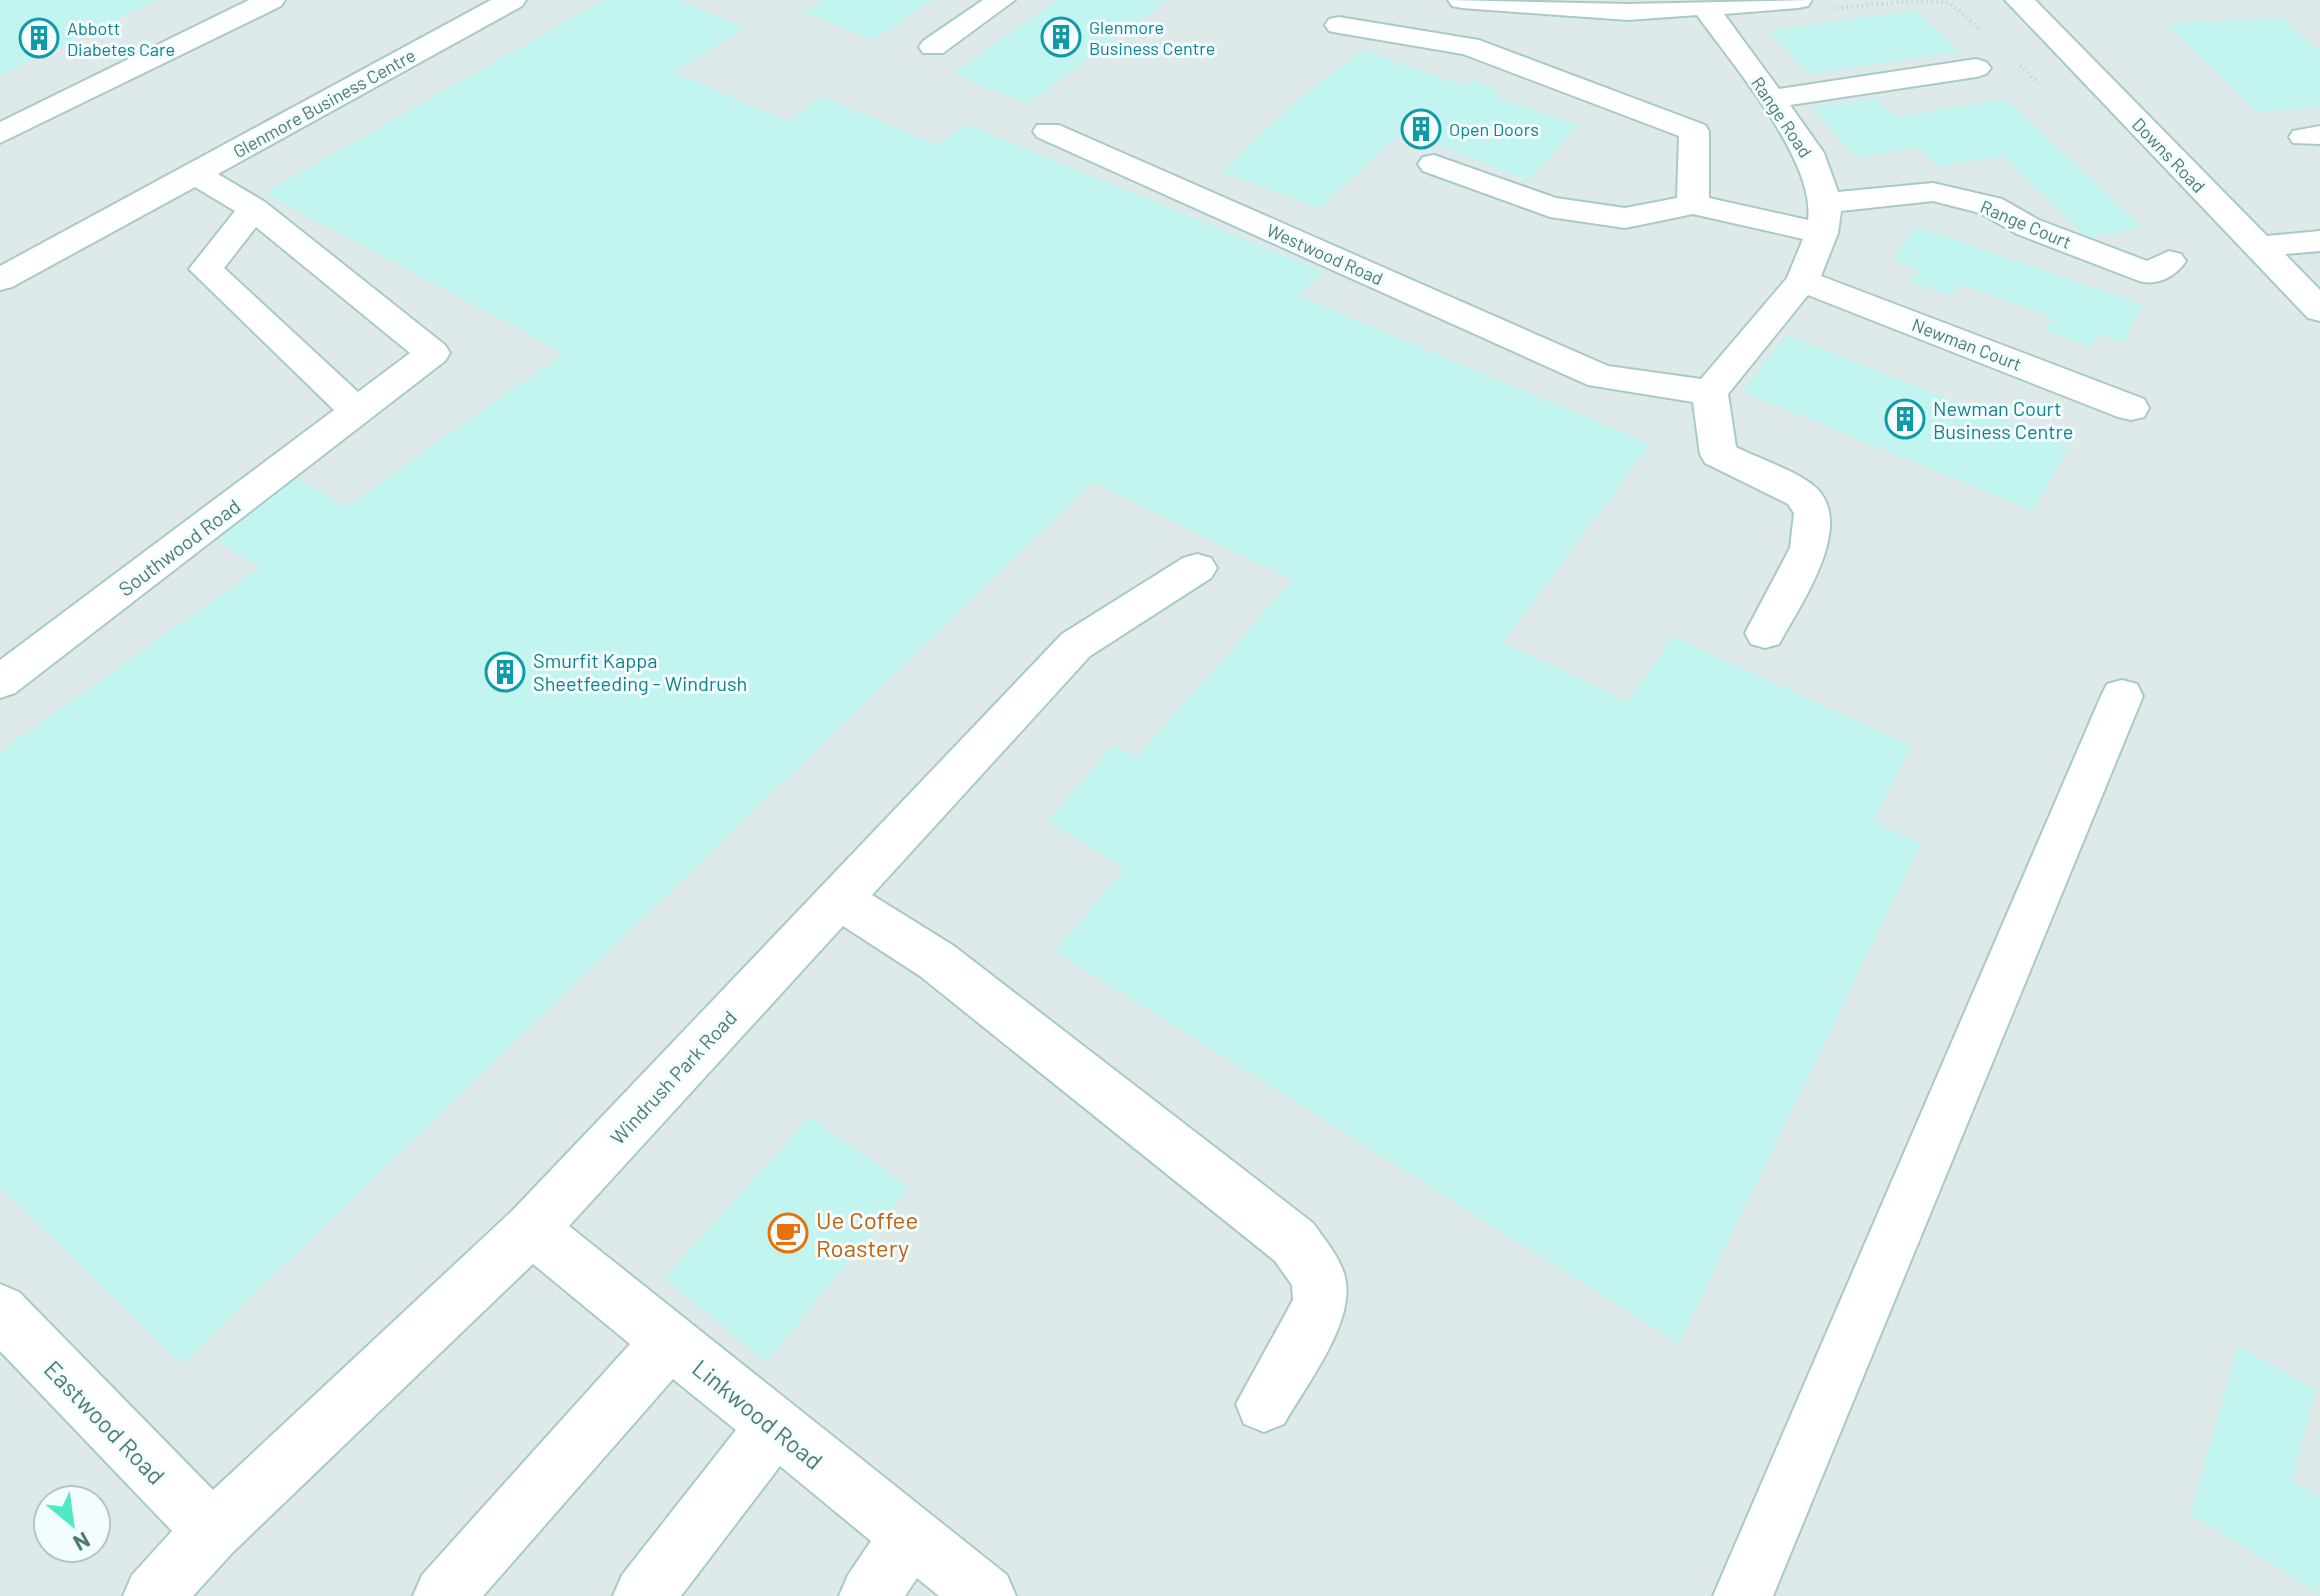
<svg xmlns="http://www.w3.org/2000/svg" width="2320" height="1596" viewBox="0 0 2320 1596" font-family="Barlow,sans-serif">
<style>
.industrial{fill:#deeaea;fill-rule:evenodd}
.building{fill:#c2f4f0}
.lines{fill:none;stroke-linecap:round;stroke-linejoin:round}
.minor-casing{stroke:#a7cac8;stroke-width:4}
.path{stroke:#a4dad5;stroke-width:4;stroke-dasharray:1 4;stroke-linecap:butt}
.minor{fill:#fff;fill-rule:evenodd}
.labels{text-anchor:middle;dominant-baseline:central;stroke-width:6;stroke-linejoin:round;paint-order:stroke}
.far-culture-label{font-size:18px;fill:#0d838f;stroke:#f3fdff;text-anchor:start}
.far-street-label{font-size:18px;fill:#4c7b75;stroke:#f3fdff}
.culture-label{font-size:20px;fill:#0d838f;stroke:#f3fdff;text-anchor:start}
.street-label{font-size:20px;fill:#4c7b75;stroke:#f3fdff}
.near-food-label{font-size:24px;fill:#c56008;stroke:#f3fdff;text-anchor:start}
.near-street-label{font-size:24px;fill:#4c7b75;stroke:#f3fdff}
</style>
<rect width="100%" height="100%" fill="#ebfbfd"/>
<!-- industrial -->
<path class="industrial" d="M 0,0 L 2320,0 L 2320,1596 L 0,1596 ZM 48,1500 L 96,1500 L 96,1548 L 48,1548 Z"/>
<!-- building -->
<g class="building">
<path d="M 0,0 L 157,0 L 0,76 Z"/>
<path d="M 604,0 L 678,0 L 746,28 L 674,72 L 786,121 L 822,97 L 938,145 L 966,124 L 1324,272 L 1299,296 L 1650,444 L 1503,642 L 1628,702 L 1672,636 L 1911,746 L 1873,821 L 1921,844 L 1679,1343 L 1055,951 L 1125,868 L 1047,821 L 1114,745 L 1137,757 L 1293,580 L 1093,482 L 182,1364 L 0,1187 L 0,751 L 260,568 L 211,536 L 297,477 L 346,507 L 564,353 L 264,193 Z"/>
<path d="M 824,0 L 934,0 L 873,40 L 804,12 Z"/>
<path d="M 1057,0 L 1167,0 L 1028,104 L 952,74 Z"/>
<path d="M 1915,10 L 1960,52 L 1809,74 L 1769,31 Z"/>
<path d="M 2281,17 L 2320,53 L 2320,107 L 2257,112 L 2167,24 Z"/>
<path d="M 1363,50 L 1466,86 L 1471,80 L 1500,90 L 1494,96 L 1579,125 L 1528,180 L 1403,132 L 1319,208 L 1222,172 L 1303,95 Z"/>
<path d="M 1877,98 L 1896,117 L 2006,99 L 2143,228 L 2087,238 L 2003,156 L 1937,167 L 1918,147 L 1857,157 L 1812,108 Z"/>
<path d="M 1916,226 L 2143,305 L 2123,343 L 2097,334 L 2090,347 L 2045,331 L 2053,318 L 1960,284 L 1952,297 L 1910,281 L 1919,269 L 1893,260 Z"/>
<path d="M 1786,335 L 2069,446 L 2033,511 L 1743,392 Z"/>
<path d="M 810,1116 L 909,1188 L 766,1362 L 664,1279 Z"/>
<path d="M 2238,1346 L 2316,1390 L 2292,1481 L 2320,1498 L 2320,1594 L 2190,1514 Z"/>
</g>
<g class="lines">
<defs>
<g id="minor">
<path d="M 249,0 L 285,0 L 281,6 L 0,143 L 0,122 Z"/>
<path d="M 491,0 L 526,0 L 522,6 L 218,174 L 265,202 L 445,345 L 450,353 L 445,361 L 15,693 L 0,698 L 0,660 L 334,410 L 189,269 L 235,211 L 195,187 L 12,287 L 0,290 L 0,266 ZM 256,227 L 410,353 L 358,392 L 224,268 Z"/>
<path d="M 983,0 L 1015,0 L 943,53 L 923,53 L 919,47 L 923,41 Z"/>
<path d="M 1448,0 L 1628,4 L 1812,0 L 1808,6 L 1798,8 L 1724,14 L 1779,89 L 1976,59 L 1986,62 L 1991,68 L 1986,74 L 1976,77 L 1790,105 L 1824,153 L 1838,192 L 1933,183 L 2002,199 L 2039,220 L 2147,261 L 2169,251 L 2181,254 L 2186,261 C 2175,277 2158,286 2139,281 L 2017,234 L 1980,213 L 1933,201 L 1841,211 L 1838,233 L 1821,276 L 2144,399 L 2149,408 L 2144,417 L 2131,420 L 2118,417 L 1808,295 L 1728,394 L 1736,447 C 1757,458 1797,471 1814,486 C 1858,523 1800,605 1779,644 L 1765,648 L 1751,644 L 1745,633 L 1790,548 L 1794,513 L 1788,504 L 1705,463 L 1700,454 L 1693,402 L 1588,385 L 1037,137 L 1033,131 L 1037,125 L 1059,125 L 1608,366 L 1701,379 L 1787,278 L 1803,239 L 1693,214 L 1625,228 L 1550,217 L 1423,171 L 1418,164 L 1423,157 L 1434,155 L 1556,198 L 1625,208 L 1677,198 L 1679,136 L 1463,54 L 1339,33 L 1329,31 L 1325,25 L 1329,19 L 1339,17 L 1479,40 L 1705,125 L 1709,131 L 1709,198 L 1808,220 C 1816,161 1732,64 1697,15 L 1628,20 L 1462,8 L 1452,6 Z"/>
<path d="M 2005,0 L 2035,0 L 2267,236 L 2320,231 L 2320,251 L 2285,254 L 2320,290 L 2320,321 L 2308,318 Z"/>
<path d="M 2320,126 L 2320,144 L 2293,143 L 2289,137 L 2293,131 Z"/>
<path d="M 1197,554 L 1211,558 L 1217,568 L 1211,578 L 1090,656 L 872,895 L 954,946 L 1313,1223 C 1325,1240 1340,1257 1345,1277 C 1356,1322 1306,1385 1284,1424 L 1264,1432 L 1244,1424 L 1236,1404 L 1293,1300 L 1292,1285 L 1275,1261 L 920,976 L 843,926 L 569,1226 L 1007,1575 L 1016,1596 L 939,1596 L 917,1578 L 905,1596 L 839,1596 L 848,1575 L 871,1541 L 780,1466 L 681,1596 L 613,1596 L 622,1575 L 736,1430 L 673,1379 L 483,1596 L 413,1596 L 422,1575 L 630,1344 L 533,1264 L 233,1552 L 193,1596 L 123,1596 L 132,1575 L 172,1531 L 0,1351 L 0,1284 L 19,1292 L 213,1490 L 512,1211 L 1062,634 L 1183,558 Z"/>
<path d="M 2122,680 L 2137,684 L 2143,696 L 1773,1596 L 1713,1596 L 2101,696 L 2107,684 Z"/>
</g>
</defs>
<!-- minor casing -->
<use href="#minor" class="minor-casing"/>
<!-- path -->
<g class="path">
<path d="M 1837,8 L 1913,1 L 1950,3 L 1980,30"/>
<path d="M 2020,66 L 2039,83"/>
</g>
<!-- minor -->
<use href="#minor" class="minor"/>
</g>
<!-- icons -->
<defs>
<symbol id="building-ring" viewBox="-11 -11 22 22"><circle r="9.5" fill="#f3fdff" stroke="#0f9aa8" stroke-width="1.5"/><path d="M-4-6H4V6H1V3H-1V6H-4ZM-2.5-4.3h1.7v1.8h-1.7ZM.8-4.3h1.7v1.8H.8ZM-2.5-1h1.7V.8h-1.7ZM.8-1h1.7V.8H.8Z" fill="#0f9aa8"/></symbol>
<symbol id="cafe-ring" viewBox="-11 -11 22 22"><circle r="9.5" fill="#f3fdff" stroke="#e8710a" stroke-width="1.5"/><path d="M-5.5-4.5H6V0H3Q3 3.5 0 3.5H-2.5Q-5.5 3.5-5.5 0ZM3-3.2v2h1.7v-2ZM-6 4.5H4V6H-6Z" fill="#e8710a"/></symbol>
</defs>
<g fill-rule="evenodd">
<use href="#building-ring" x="1039" y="15" width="44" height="44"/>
<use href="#building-ring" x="17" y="16" width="44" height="44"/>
<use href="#building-ring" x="1399" y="107" width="44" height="44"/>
<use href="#building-ring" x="1883" y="397" width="44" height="44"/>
<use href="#building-ring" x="483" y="650" width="44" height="44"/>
<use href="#cafe-ring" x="766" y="1211" width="44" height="44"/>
</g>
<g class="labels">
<!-- far-culture labels -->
<g class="far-culture-label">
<text x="1089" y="27">Glenmore<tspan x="1089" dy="21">Business Centre</tspan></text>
<text x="67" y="28">Abbott<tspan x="67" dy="21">Diabetes Care</tspan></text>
<text x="1449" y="129">Open Doors</text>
</g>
<!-- far-street labels -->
<g class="far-street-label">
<text transform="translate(324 103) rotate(-29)">Glenmore Business Centre</text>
<text transform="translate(1782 117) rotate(56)">Range Road</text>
<text transform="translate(2169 155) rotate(46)">Downs Road</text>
<text transform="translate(2026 224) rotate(23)">Range Court</text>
<text transform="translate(1325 254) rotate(24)">Westwood Road</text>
<text transform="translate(1967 344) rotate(21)">Newman Court</text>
</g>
<!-- culture labels -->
<g class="culture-label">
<text x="1933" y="408">Newman Court<tspan x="1933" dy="23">Business Centre</tspan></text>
<text x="533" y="660">Smurfit Kappa<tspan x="533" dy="23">Sheetfeeding - Windrush</tspan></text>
</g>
<!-- street labels -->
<g class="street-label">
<text transform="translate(179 547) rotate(-37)">Southwood Road</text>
<text transform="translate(673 1077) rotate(-47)">Windrush Park Road</text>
</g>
<!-- near-food labels -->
<g class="near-food-label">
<text x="816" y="1219">Ue Coffee<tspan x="816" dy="28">Roastery</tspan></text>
</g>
<!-- near-street labels -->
<g class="near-street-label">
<text transform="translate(758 1414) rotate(39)">Linkwood Road</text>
<text transform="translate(105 1422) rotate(46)">Eastwood Road</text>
</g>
</g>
<!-- north arrow -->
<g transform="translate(72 1524) rotate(151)"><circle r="38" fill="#f3fdff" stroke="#b0c9c8" stroke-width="2"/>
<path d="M0-6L14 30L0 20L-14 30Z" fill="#4eeac3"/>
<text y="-12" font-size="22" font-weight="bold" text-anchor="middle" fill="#4c7b75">N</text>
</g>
</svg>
